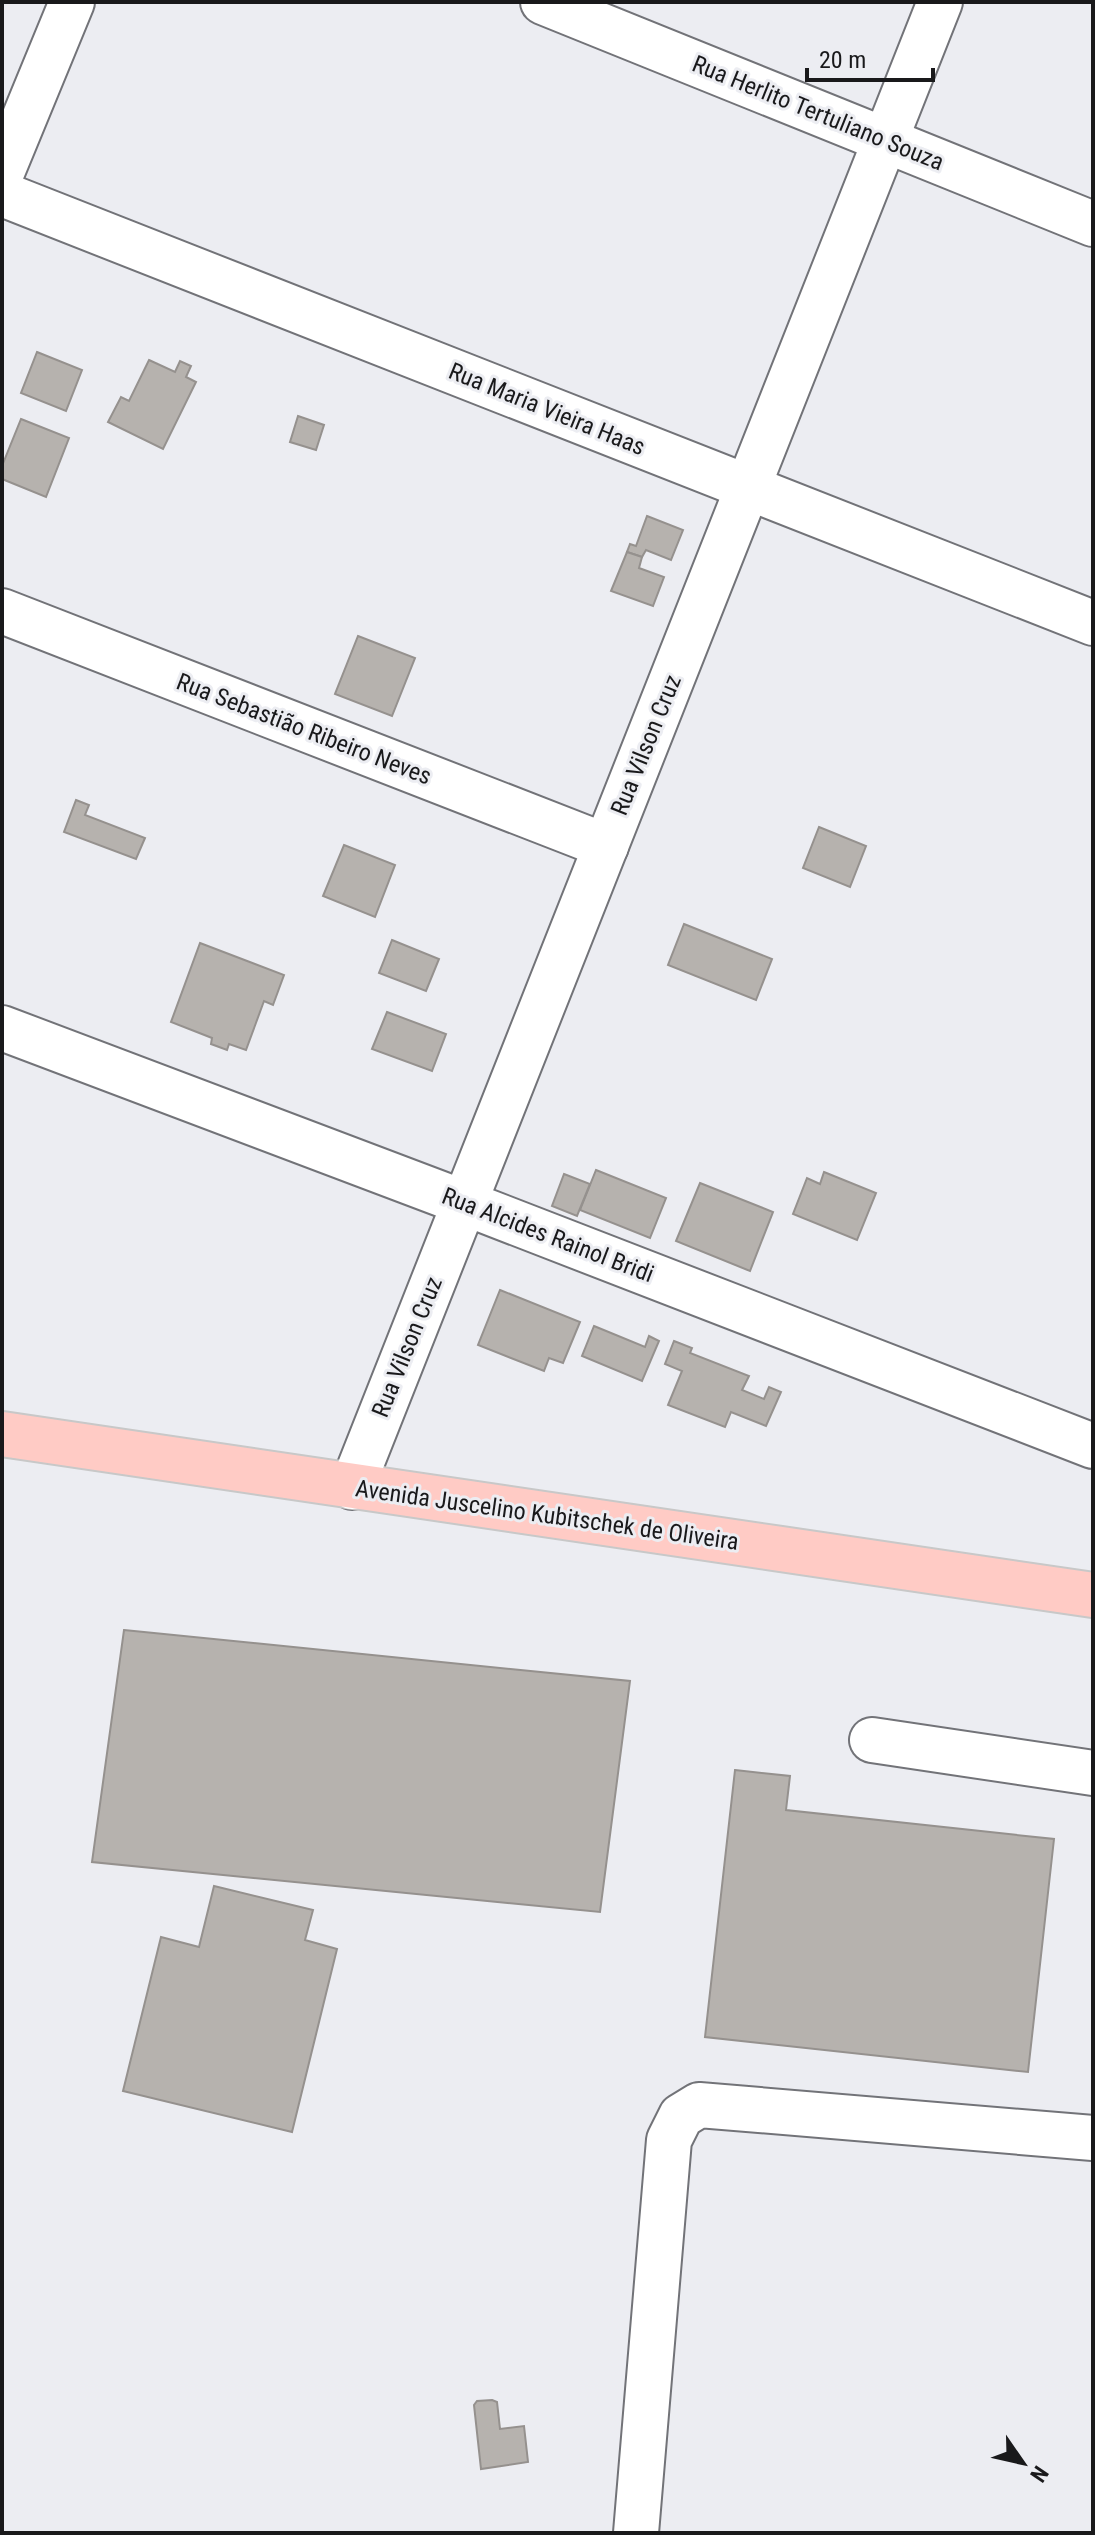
<svg xmlns="http://www.w3.org/2000/svg" width="1095" height="2535" viewBox="0 0 1095 2535" font-family="'Roboto Condensed',sans-serif">
<style>
.building{fill:#b6b2ae;stroke:#95918e;stroke-width:2}
.lines{fill:none;stroke-linecap:round;stroke-linejoin:round}
.minor-casing{stroke:#727378;stroke-width:48}
.major-casing{stroke:#c8c8c8;stroke-width:48}
.minor{stroke:#fff;stroke-width:44}
.major{stroke:#ffcbc5;stroke-width:44}
.labels{text-anchor:middle;dominant-baseline:central;stroke-width:6;stroke-linejoin:round;paint-order:stroke}
.street-label{font-size:24px;fill:#19191b;stroke:#ecedf2}
</style>
<rect width="100%" height="100%" fill="#ecedf2"/>
<!-- building -->
<g class="building">
<path d="M 37,352 L 82,370 L 66,411 L 21,393 Z"/>
<path d="M 149,360 L 175,372 L 180,361 L 191,366 L 186,377 L 196,382 L 163,449 L 108,422 L 121,397 L 129,401 Z"/>
<path d="M 298,416 L 324,425 L 316,450 L 290,442 Z"/>
<path d="M 21,419 L 69,438 L 46,497 L 2,479 L 2,466 Z"/>
<path d="M 647,516 L 683,530 L 671,560 L 646,550 L 642,557 L 627,552 L 630,544 L 636,546 Z"/>
<path d="M 627,552 L 642,557 L 639,568 L 664,577 L 653,606 L 611,591 Z"/>
<path d="M 358,636 L 415,658 L 392,716 L 335,694 Z"/>
<path d="M 76,800 L 89,805 L 85,815 L 145,838 L 136,859 L 64,832 Z"/>
<path d="M 819,827 L 866,846 L 850,887 L 803,868 Z"/>
<path d="M 344,845 L 395,865 L 375,917 L 323,896 Z"/>
<path d="M 684,924 L 772,959 L 756,1000 L 668,965 Z"/>
<path d="M 392,940 L 439,959 L 426,991 L 379,973 Z"/>
<path d="M 200,943 L 284,975 L 273,1005 L 264,1001 L 246,1050 L 229,1044 L 227,1050 L 211,1044 L 212,1038 L 171,1022 Z"/>
<path d="M 387,1012 L 446,1034 L 432,1071 L 372,1049 Z"/>
<path d="M 596,1170 L 666,1198 L 650,1238 L 580,1210 Z"/>
<path d="M 824,1172 L 876,1193 L 857,1240 L 793,1214 L 807,1178 L 820,1184 Z"/>
<path d="M 564,1174 L 590,1184 L 577,1216 L 552,1206 Z"/>
<path d="M 700,1183 L 773,1212 L 750,1271 L 676,1241 Z"/>
<path d="M 500,1290 L 580,1322 L 563,1363 L 549,1358 L 544,1371 L 478,1345 Z"/>
<path d="M 594,1326 L 645,1347 L 649,1336 L 659,1341 L 642,1381 L 582,1356 Z"/>
<path d="M 674,1341 L 692,1348 L 690,1353 L 749,1376 L 742,1390 L 764,1399 L 769,1387 L 781,1392 L 766,1426 L 731,1412 L 725,1427 L 668,1405 L 682,1371 L 665,1364 Z"/>
<path d="M 124,1630 L 630,1681 L 600,1912 L 92,1862 Z"/>
<path d="M 735,1770 L 790,1776 L 786,1810 L 1054,1839 L 1028,2072 L 705,2037 Z"/>
<path d="M 214,1886 L 313,1910 L 305,1940 L 337,1949 L 292,2132 L 123,2091 L 161,1937 L 199,1947 Z"/>
<path d="M 492,2400 L 497,2402 L 500,2429 L 524,2426 L 528,2462 L 481,2469 L 474,2405 L 477,2401 Z"/>
</g>
<g class="lines">
<defs>
<g id="minor">
<path d="M 543,2 L 1093,224"/>
<path d="M 2,172 L 72,2"/>
<path d="M 2,194 L 1093,623"/>
<path d="M 2,611 L 606,846"/>
<path d="M 2,1028 L 465,1203 L 1093,1446"/>
<path d="M 352,1487 L 940,2"/>
<path d="M 872,1740 L 1093,1773"/>
<path d="M 636,2533 L 669,2140 L 681,2116 L 699,2105 L 1093,2138"/>
</g>
<path id="major" d="M 2,1434 L 1093,1595"/>
</defs>
<!-- minor casing -->
<use href="#minor" class="minor-casing"/>
<!-- major casing -->
<use href="#major" class="major-casing"/>
<!-- minor -->
<use href="#minor" class="minor"/>
<!-- major -->
<use href="#major" class="major"/>
</g>
<g class="labels">
<!-- street labels -->
<g class="street-label">
<text transform="translate(818 113) rotate(22)">Rua Herlito Tertuliano Souza</text>
<text transform="translate(547 409) rotate(22)">Rua Maria Vieira Haas</text>
<text transform="translate(304 729) rotate(21)">Rua Sebastião Ribeiro Neves</text>
<text transform="translate(646 745) rotate(-68)">Rua Vilson Cruz</text>
<text transform="translate(548 1235) rotate(21)">Rua Alcides Rainol Bridi</text>
<text transform="translate(407 1347) rotate(-68)">Rua Vilson Cruz</text>
<text transform="translate(547 1515) rotate(8)">Avenida Juscelino Kubitschek de Oliveira</text>
</g>
</g>
<!-- border -->
<rect width="1095" height="2535" fill="none" stroke="#19191b" stroke-width="8"/>
<!-- north arrow -->
<g transform="translate(1023 2463) rotate(124)" stroke="#ecedf2" stroke-width="6" paint-order="stroke">
<path d="M0-6L14 30L0 20L-14 30Z" fill="#19191b"/>
<text y="-12" font-size="22" font-weight="bold" text-anchor="middle" fill="#19191b">N</text>
</g>
<!-- scale -->
<path d="M807 68v12h126v-12" fill="none" stroke="#19191b" stroke-width="4"/>
<text x="819" y="68" font-size="24" fill="#19191b" stroke="#ecedf2" stroke-width="6" paint-order="stroke">20 m</text>
</svg>
